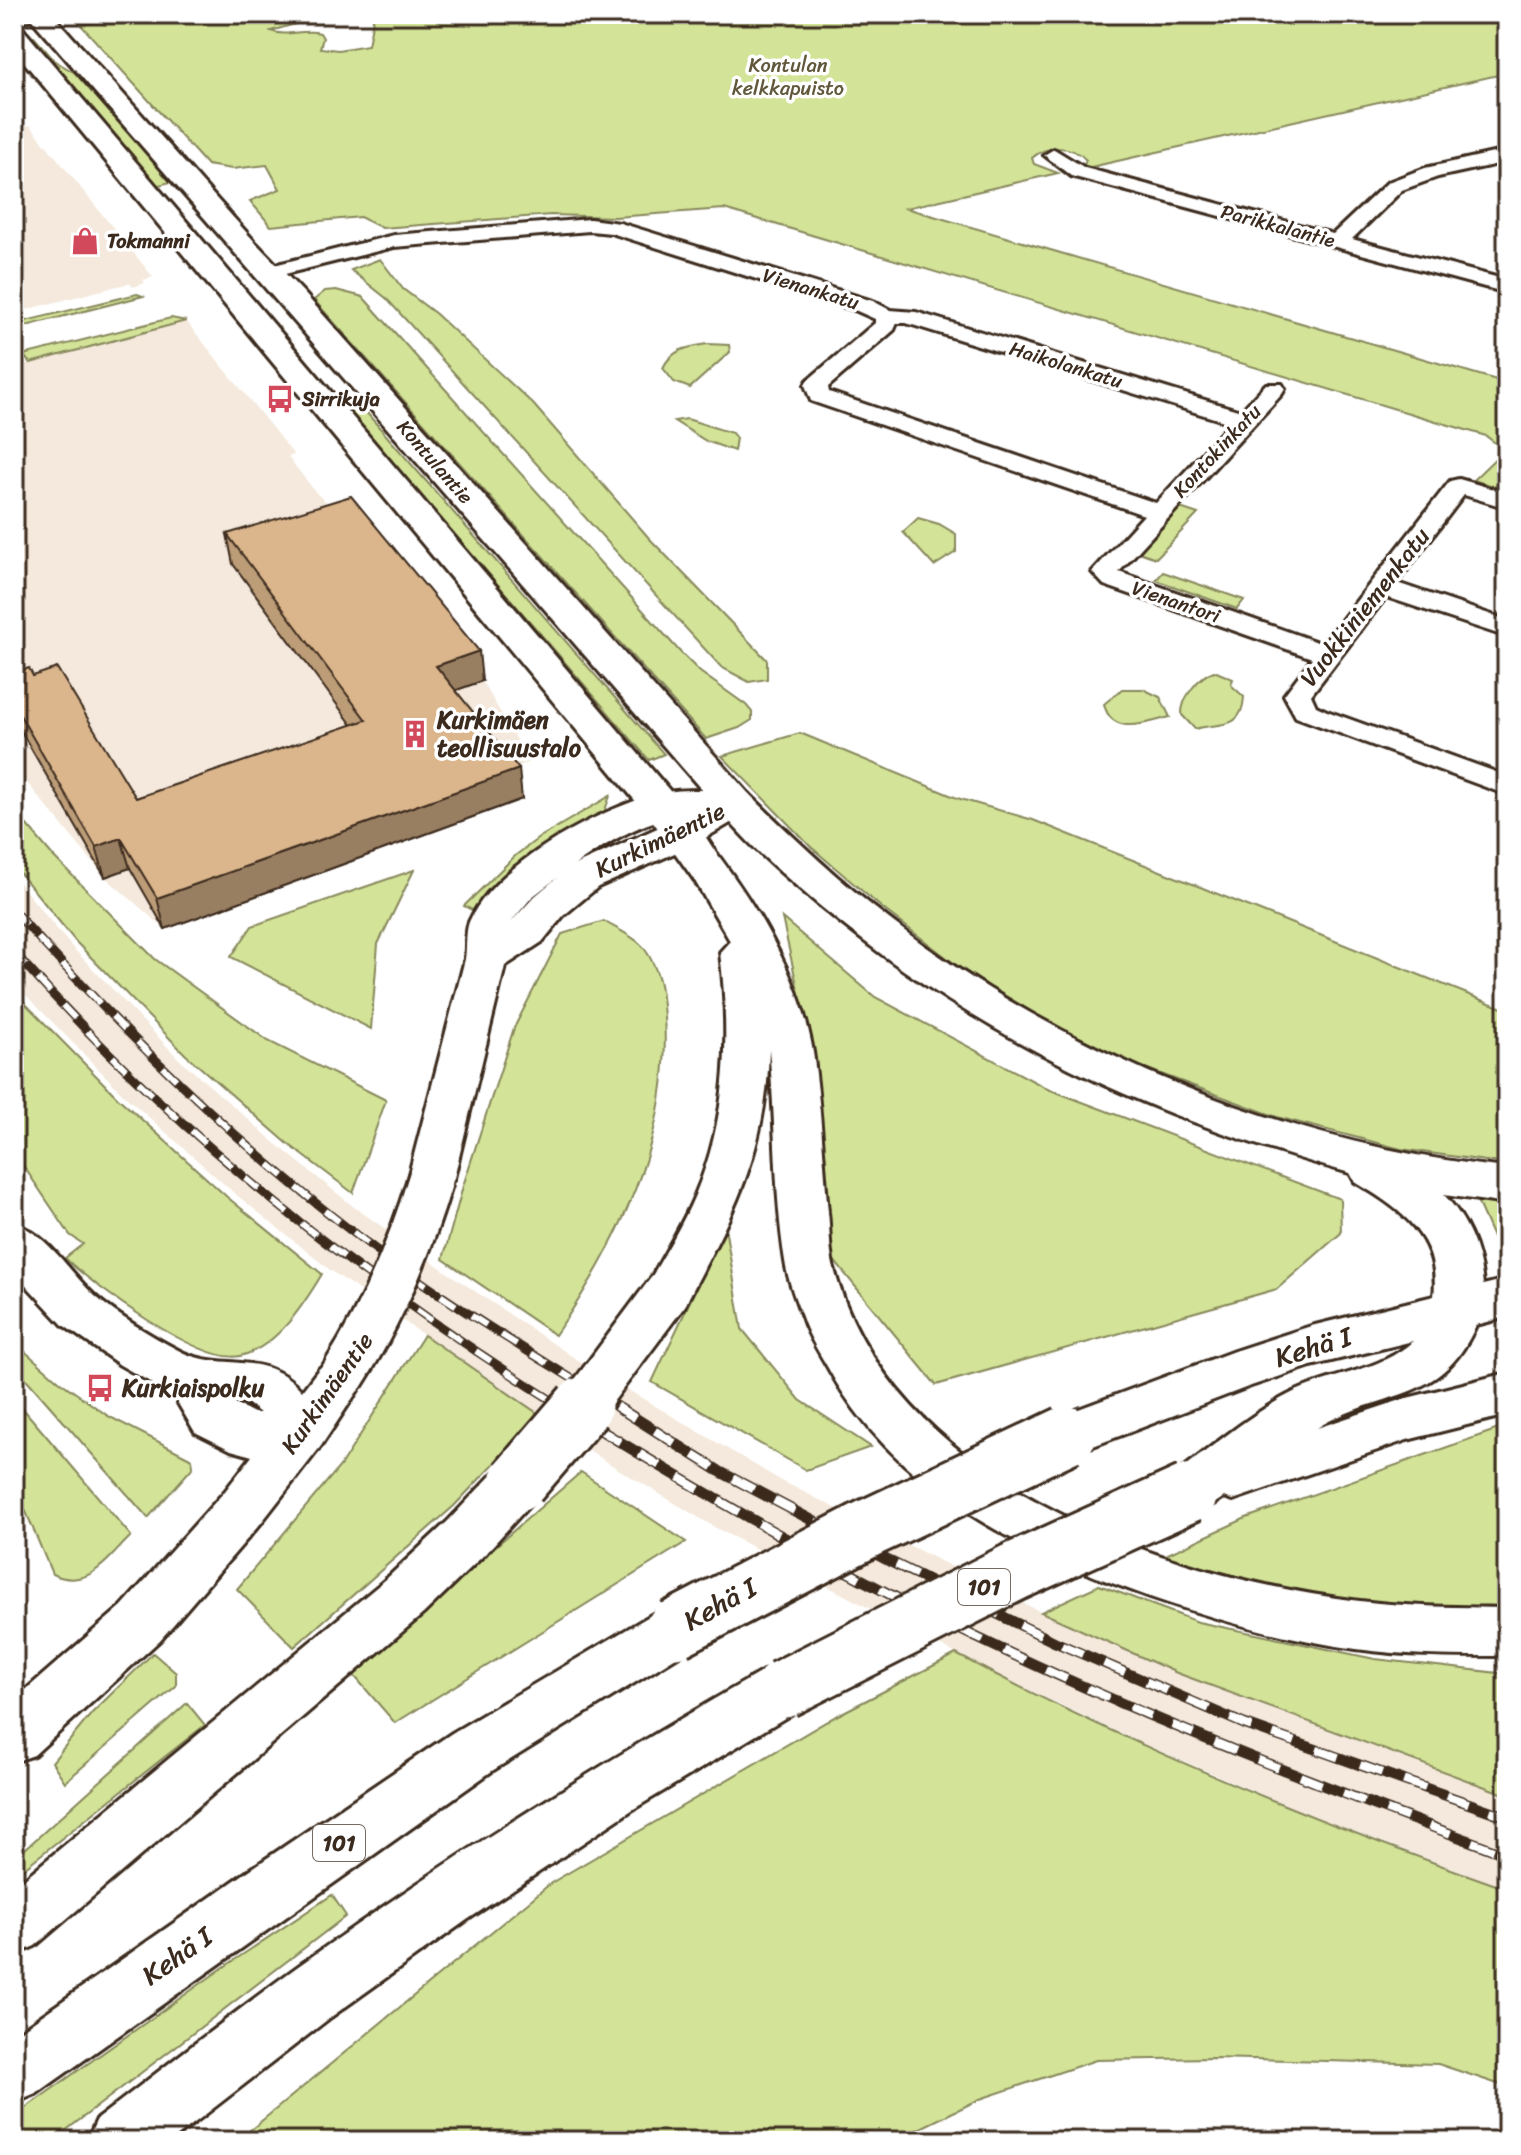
<svg xmlns="http://www.w3.org/2000/svg" width="1521" height="2155" viewBox="0 0 1521 2155" font-family="Sriracha,sans-serif">
<style>
.built{fill:#f4e9dc}
.green{fill:#d3e498;stroke:#87875b;stroke-width:2}
.lines{fill:none;stroke-linecap:round;stroke-linejoin:round}
.street-casing{stroke:#3b2a1e;stroke-width:6}
.secondary-casing{stroke:#3b2a1e;stroke-width:6}
.primary-casing{stroke:#3b2a1e;stroke-width:6}
.highway-casing{stroke:#3b2a1e;stroke-width:6}
.street{fill:#fff;fill-rule:evenodd}
.secondary{fill:#fff;fill-rule:evenodd}
.primary{fill:#fff;fill-rule:evenodd}
.highway{fill:#fff;fill-rule:evenodd}
.rail-far1-casing{stroke:#3b2a1e;stroke-width:9}
.rail-casing{stroke:#3b2a1e;stroke-width:11}
.rail-far1{stroke:#fff;stroke-width:6;stroke-dasharray:18;stroke-linecap:butt}
.rail{stroke:#fff;stroke-width:8;stroke-dasharray:23;stroke-linecap:butt}
.secondary-bridge-casing{stroke:#3b2a1e;stroke-width:50;stroke-linecap:butt}
.highway-bridge-far1-casing{stroke:#3b2a1e;stroke-width:50;stroke-linecap:butt}
.highway-bridge-casing{stroke:#3b2a1e;stroke-width:63;stroke-linecap:butt}
.secondary-bridge{stroke:#fff;stroke-width:44}
.highway-bridge-far1{stroke:#fff;stroke-width:44}
.highway-bridge{stroke:#fff;stroke-width:57}
.wall{fill:#bc9d78;stroke:#3b2a1e;stroke-width:2}
.shaded-wall{fill:#997f62;stroke:#3b2a1e;stroke-width:2}
.building{fill:#dbb68c;stroke:#3b2a1e;stroke-width:2}
.labels{text-anchor:middle;dominant-baseline:central;stroke-width:7;stroke-linejoin:round;paint-order:stroke}
.far-park-label{font-size:20px;fill:#61583c;stroke:#fff}
.far-street-label{font-size:20px;fill:#3b2a1e;stroke:#fff}
.far-poi-label{font-size:20px;font-weight:bold;fill:#3b2a1e;stroke:#fff;text-anchor:start}
.shield{fill:#fff;stroke:#766a62;stroke-width:2}
.shield-label{font-size:22px;font-weight:bold;fill:#3b2a1e}
.street-label{font-size:24px;fill:#3b2a1e;stroke:#fff}
.poi-label{font-size:24px;font-weight:bold;fill:#3b2a1e;stroke:#fff;text-anchor:start}
.near-street-label{font-size:28px;fill:#3b2a1e;stroke:#fff}
</style>
<rect width="100%" height="100%" fill="#fff"/>
<filter id="ink" filterUnits="userSpaceOnUse"><feTurbulence type="fractalNoise" baseFrequency=".0125" numOctaves="2"/><feDisplacementMap in="SourceGraphic" scale="16" xChannelSelector="R" yChannelSelector="G"/><feConvolveMatrix kernelMatrix="1 2 1 2 8 2 1 2 1" color-interpolation-filters="sRGB"/></filter>
<g filter="url(#ink)">
<!-- built -->
<g class="built">
<path d="M 30,125 L 153,277 L 143,280 L 145,283 L 133,287 L 129,283 L 14,313 L 14,129 Z"/>
<path d="M 186,321 L 294,455 L 288,457 L 318,495 L 355,526 L 482,681 L 530,762 L 501,772 L 522,799 L 165,929 L 105,877 L 14,767 L 14,367 Z"/>
<path d="M 14,877 L 71,946 L 179,1059 L 281,1148 L 354,1207 L 454,1277 L 579,1361 L 780,1480 L 1041,1612 L 1177,1673 L 1507,1795 L 1507,1889 L 1298,1810 L 1139,1742 L 991,1672 L 716,1528 L 605,1461 L 330,1270 L 234,1193 L 125,1096 L 14,983 Z"/>
</g>
<!-- green -->
<g class="green">
<path d="M 141,14 L 291,16 L 302,22 L 271,31 C 287,38 303,28 320,33 L 323,38 L 320,48 L 338,50 L 368,45 L 374,14 L 1507,14 L 1507,73 L 1082,169 L 1086,160 C 1072,144 1047,145 1032,158 L 1034,164 L 1058,173 L 906,208 L 1507,383 L 1507,490 L 1473,480 L 1504,450 L 1486,436 L 724,209 L 615,217 L 551,215 L 382,228 L 360,217 L 271,226 L 250,201 L 280,189 L 267,165 L 232,169 L 207,165 L 81,25 Z"/>
<path d="M 34,37 L 55,61 L 75,73 L 171,182 L 155,186 L 26,39 Z"/>
<path d="M 380,259 L 403,289 L 436,314 L 533,404 L 649,538 L 767,660 L 767,679 L 749,682 L 721,667 L 386,298 L 351,270 Z"/>
<path d="M 336,290 L 363,297 L 681,653 L 700,672 L 746,705 L 752,712 L 752,720 L 739,728 L 706,739 L 314,300 L 325,291 Z"/>
<path d="M 137,294 L 143,296 L 14,329 L 17,323 Z"/>
<path d="M 171,318 L 186,321 L 30,363 L 23,355 Z"/>
<path d="M 707,344 L 729,345 L 730,352 L 690,388 L 674,382 L 663,368 C 672,349 688,347 707,344 Z"/>
<path d="M 352,396 L 664,754 L 649,760 L 339,400 Z"/>
<path d="M 687,419 L 732,433 L 736,438 L 734,451 L 706,441 L 674,421 Z"/>
<path d="M 1180,508 L 1198,514 L 1156,558 L 1139,552 Z"/>
<path d="M 918,518 L 939,524 L 956,534 L 956,552 L 934,566 L 903,532 Z"/>
<path d="M 1163,572 L 1244,600 L 1237,609 L 1156,580 Z"/>
<path d="M 1214,671 L 1233,679 L 1231,685 L 1244,697 C 1242,732 1218,722 1195,729 L 1182,715 C 1181,698 1199,676 1214,671 Z"/>
<path d="M 1122,689 L 1143,689 L 1160,697 L 1170,717 C 1148,722 1112,738 1104,704 Z"/>
<path d="M 800,733 L 957,798 L 1033,820 L 1507,1010 L 1507,1164 L 1401,1149 L 1277,1117 L 1099,1051 L 1042,1020 L 964,971 L 882,908 L 811,847 L 722,756 Z"/>
<path d="M 610,796 L 604,813 L 478,913 L 464,906 L 516,855 L 540,837 Z"/>
<path d="M 14,810 L 54,857 L 155,959 L 268,1041 L 386,1100 L 353,1193 L 287,1143 L 185,1054 L 76,942 L 14,866 Z"/>
<path d="M 414,870 L 378,944 L 371,1029 L 231,957 L 252,926 Z"/>
<path d="M 782,918 L 875,997 L 1048,1089 L 1340,1199 L 1341,1233 L 1277,1289 L 936,1385 L 832,1258 L 808,1034 Z"/>
<path d="M 604,921 C 616,929 636,937 644,948 C 660,970 662,991 664,1017 C 672,1133 620,1243 555,1335 L 443,1259 L 463,1186 L 514,1028 L 562,934 Z"/>
<path d="M 14,992 L 118,1098 L 227,1197 L 322,1274 C 304,1304 277,1347 240,1356 C 202,1365 92,1285 65,1258 L 83,1244 L 70,1235 L 14,1152 Z"/>
<path d="M 1477,1201 L 1507,1203 L 1507,1269 Z"/>
<path d="M 725,1227 L 742,1329 L 800,1400 L 871,1447 L 806,1470 L 652,1382 Z"/>
<path d="M 424,1335 L 540,1415 L 454,1506 L 294,1647 L 237,1589 L 341,1465 Z"/>
<path d="M 14,1342 L 59,1381 L 108,1416 L 192,1459 L 193,1467 L 148,1518 L 14,1365 Z"/>
<path d="M 14,1398 L 131,1536 C 107,1559 89,1591 52,1574 L 14,1483 Z"/>
<path d="M 1507,1426 L 1507,1613 L 1354,1604 L 1214,1575 L 1159,1558 L 1246,1518 Z"/>
<path d="M 581,1472 L 686,1542 L 395,1723 L 351,1672 Z"/>
<path d="M 1099,1585 L 1198,1622 L 1375,1659 L 1507,1674 L 1507,1795 L 1177,1673 L 1041,1612 Z"/>
<path d="M 153,1653 L 176,1673 L 176,1686 L 65,1782 L 52,1762 L 92,1713 Z"/>
<path d="M 956,1654 C 1132,1747 1319,1823 1507,1889 L 1507,2087 L 1438,2064 L 1212,2058 L 1096,2060 L 980,2099 L 894,2141 L 237,2141 L 551,1883 L 836,1716 Z"/>
<path d="M 187,1703 L 205,1725 L 14,1876 L 14,1859 Z"/>
<path d="M 332,1895 L 346,1916 L 52,2141 L 14,2141 L 14,2116 L 224,1967 Z"/>
</g>
<g class="lines">
<defs>
<g id="street">
<path d="M 1054,149 L 1085,168 L 1333,234 L 1388,182 L 1425,168 L 1507,150 L 1507,162 L 1438,177 L 1402,190 L 1352,239 L 1507,280 L 1507,293 L 1071,176 L 1044,155 Z"/>
<path d="M 590,219 L 620,223 L 873,301 L 890,310 L 916,312 L 1241,411 L 1266,384 L 1282,384 L 1285,389 L 1282,394 L 1119,572 L 1323,644 L 1450,481 L 1459,479 L 1507,493 L 1507,508 L 1464,495 L 1397,583 L 1507,620 L 1507,637 L 1386,597 L 1311,695 L 1316,706 L 1327,711 L 1507,776 L 1507,795 L 1296,717 L 1284,695 L 1312,658 L 1104,585 L 1092,572 L 1144,515 L 811,401 L 805,385 L 808,380 L 875,323 L 875,319 L 857,311 L 611,233 L 590,231 L 394,247 L 269,278 L 258,272 L 262,268 L 394,235 ZM 897,323 L 906,323 L 1230,423 L 1156,503 L 829,392 L 828,387 L 894,330 Z"/>
</g>
<g id="secondary">
<path d="M 14,14 L 36,14 L 33,19 L 14,23 Z"/>
<path d="M 735,790 L 749,794 L 754,803 L 749,812 L 738,815 L 734,821 L 695,844 L 598,887 L 563,916 L 542,942 L 505,966 L 454,1178 L 447,1190 L 431,1195 L 415,1190 L 408,1178 L 465,959 C 467,947 465,933 469,922 C 494,864 602,807 661,793 C 685,788 710,791 735,790 ZM 684,816 L 575,865 C 606,844 645,818 684,816 ZM 558,877 L 535,896 L 510,923 L 532,897 Z"/>
<path d="M 14,1223 C 48,1234 69,1272 95,1296 C 119,1317 150,1335 178,1350 C 220,1373 265,1348 302,1391 C 321,1367 327,1349 360,1361 L 368,1375 L 321,1446 L 261,1523 L 160,1640 L 34,1755 L 14,1762 L 14,1700 L 122,1606 L 225,1491 L 252,1456 L 231,1450 L 195,1432 L 173,1395 L 120,1365 L 63,1325 L 14,1272 ZM 230,1401 L 246,1402 L 260,1413 L 254,1413 Z"/>
</g>
<g id="primary">
<path d="M 27,14 L 52,14 L 255,242 L 303,292 L 749,794 L 754,803 L 749,812 L 735,816 L 721,812 Z"/>
<path d="M 14,27 L 23,29 L 675,797 L 680,806 L 675,815 L 661,819 L 647,815 L 14,50 Z"/>
</g>
<g id="highway">
<path d="M 735,790 L 749,794 C 794,838 839,881 889,919 C 1059,1052 1292,1147 1507,1168 L 1507,1204 L 1444,1195 C 1468,1220 1480,1251 1483,1285 L 1507,1279 L 1507,1317 L 1476,1325 C 1441,1406 1380,1389 1317,1428 L 1407,1398 L 1507,1373 L 1507,1415 L 1407,1440 L 1233,1500 L 1224,1497 C 1204,1511 1194,1517 1171,1509 L 1163,1493 L 1171,1477 C 1207,1451 1249,1415 1288,1395 C 1327,1374 1380,1372 1413,1341 L 1311,1366 L 1248,1387 L 1067,1456 L 1049,1450 L 1042,1435 L 1049,1420 L 1234,1351 L 1311,1326 L 1434,1296 C 1441,1237 1401,1209 1355,1182 L 1350,1173 C 1150,1117 979,1039 819,905 C 788,879 737,836 716,803 L 721,794 Z"/>
<path d="M 661,793 C 686,800 703,835 718,855 C 761,913 801,981 813,1052 C 821,1105 823,1159 828,1212 C 830,1229 829,1248 833,1265 C 888,1481 1162,1577 1360,1601 C 1409,1607 1458,1607 1507,1608 L 1507,1656 C 1457,1656 1406,1656 1356,1649 C 1285,1639 1217,1620 1150,1597 C 1022,1552 895,1491 828,1368 C 820,1354 811,1340 805,1325 C 798,1305 788,1282 785,1261 C 774,1192 776,1119 769,1049 C 766,1158 732,1214 684,1307 L 667,1312 L 650,1307 L 643,1293 C 660,1260 681,1229 695,1195 C 728,1118 730,1034 720,952 L 730,941 L 695,881 L 642,806 L 647,797 Z"/>
<path d="M 518,1460 L 536,1466 L 544,1482 L 536,1498 L 485,1554 L 423,1614 L 35,1946 L 14,1955 L 14,1887 L 385,1580 L 447,1522 L 500,1466 Z"/>
<path d="M 675,1605 L 694,1612 L 702,1629 L 694,1646 L 492,1771 L 36,2094 L 14,2103 L 14,2035 L 248,1871 L 452,1733 L 656,1612 Z"/>
<path d="M 783,1664 L 803,1671 L 811,1689 L 803,1707 L 632,1810 L 467,1920 L 331,2017 L 171,2141 L 87,2141 L 97,2119 C 169,2064 240,2007 314,1955 C 458,1852 609,1759 763,1671 Z"/>
</g>
</defs>
<!-- street casing -->
<use href="#street" class="street-casing"/>
<!-- secondary casing -->
<use href="#secondary" class="secondary-casing"/>
<!-- primary casing -->
<use href="#primary" class="primary-casing"/>
<!-- highway casing -->
<use href="#highway" class="highway-casing"/>
<!-- street -->
<use href="#street" class="street"/>
<!-- secondary -->
<use href="#secondary" class="secondary"/>
<!-- primary -->
<use href="#primary" class="primary"/>
<!-- highway -->
<use href="#highway" class="highway"/>
<defs>
<g id="rail-far1">
<path d="M 14,911 C 136,1047 269,1177 420,1281 C 484,1326 553,1366 619,1408"/>
<path d="M 14,952 C 171,1131 362,1282 564,1408"/>
</g>
<g id="rail">
<path d="M 561,1406 C 704,1494 849,1578 1001,1649 C 1166,1727 1336,1791 1507,1855"/>
<path d="M 616,1406 L 719,1471 L 889,1561 L 1055,1642 L 1244,1724 L 1507,1817"/>
</g>
</defs>
<!-- rail-far1 casing -->
<use href="#rail-far1" class="rail-far1-casing"/>
<!-- rail casing -->
<use href="#rail" class="rail-casing"/>
<!-- rail-far1 -->
<use href="#rail-far1" class="rail-far1"/>
<!-- rail -->
<use href="#rail" class="rail"/>
<defs>
<path id="secondary-bridge" d="M 343,1375 C 383,1313 410,1248 431,1178"/>
<path id="highway-bridge-far1" d="M 581,1408 L 667,1293"/>
<g id="highway-bridge">
<path d="M 518,1482 L 583,1406"/>
<path d="M 675,1629 L 869,1528 L 1067,1435"/>
<path d="M 783,1689 L 1014,1572 L 1189,1493"/>
</g>
</defs>
<!-- secondary-bridge casing -->
<use href="#secondary-bridge" class="secondary-bridge-casing"/>
<!-- highway-bridge-far1 casing -->
<use href="#highway-bridge-far1" class="highway-bridge-far1-casing"/>
<!-- highway-bridge casing -->
<use href="#highway-bridge" class="highway-bridge-casing"/>
<!-- secondary-bridge -->
<use href="#secondary-bridge" class="secondary-bridge"/>
<!-- highway-bridge-far1 -->
<use href="#highway-bridge-far1" class="highway-bridge-far1"/>
<!-- highway-bridge -->
<use href="#highway-bridge" class="highway-bridge"/>
</g>
<!-- wall -->
<path class="wall" d="M 227,534 L 482,681 L 456,690 L 522,799 L 165,929 L 130,868 L 105,877 L 14,719 L 14,673 L 33,676 L 136,798 L 352,725 L 233,564 Z"/>
<!-- shaded-wall -->
<g class="shaded-wall">
<path d="M 479,651 L 482,681 L 440,696 L 436,666 Z"/>
<path d="M 519,769 L 522,799 L 165,929 L 157,898 Z"/>
<path d="M 121,838 L 130,868 L 105,877 L 96,847 Z"/>
</g>
<!-- building -->
<path class="building" d="M 351,496 L 479,651 L 436,666 L 519,769 L 157,898 L 121,838 L 96,847 L 14,705 L 14,673 L 29,668 L 33,676 L 57,668 L 136,798 L 366,720 L 227,534 Z"/>
</g>
<!-- icons -->
<defs>
<symbol id="shop-bare" viewBox="-9 -9 18 18"><path d="M-5-2.5h2.3a2.7 3.5 0 0 1 5.4 0H5L5.5 6h-11ZM-1.5-2.5h3a1.5 2.3 0 0 0-3 0Z" fill="#d1495b" stroke="#fff" stroke-width="2.5" paint-order="stroke"/></symbol>
<symbol id="bus-bare" viewBox="-9 -9 18 18"><path d="M-5-6H5V4H4V6H2V4H-2V6H-4V4H-5ZM-3.5-4V0h7V-4ZM-3.5 1.2v1.5H-2V1.2ZM2 1.2v1.5H3.5V1.2Z" fill="#d1495b" stroke="#fff" stroke-width="2.5" paint-order="stroke"/></symbol>
<symbol id="building-bare" viewBox="-9 -9 18 18"><path d="M-4-6H4V6H1V3H-1V6H-4ZM-2.5-4.3h1.7v1.8h-1.7ZM.8-4.3h1.7v1.8H.8ZM-2.5-1h1.7V.8h-1.7ZM.8-1h1.7V.8H.8Z" fill="#d1495b" stroke="#fff" stroke-width="2.5" paint-order="stroke"/></symbol>
</defs>
<g fill-rule="evenodd">
<use href="#shop-bare" x="65" y="221" width="40" height="40"/>
<use href="#bus-bare" x="260" y="379" width="40" height="40"/>
<use href="#building-bare" x="395" y="714" width="40" height="40"/>
<use href="#bus-bare" x="80" y="1368" width="40" height="40"/>
</g>
<g class="labels">
<!-- far-park labels -->
<g class="far-park-label">
<text x="788" y="65">Kontulan<tspan x="788" dy="23">kelkkapuisto</tspan></text>
</g>
<!-- far-street labels -->
<g class="far-street-label">
<text transform="translate(1278 226) rotate(15)">Parikkalantie</text>
<text transform="translate(811 289) rotate(17)">Vienankatu</text>
<text transform="translate(1066 365) rotate(17)">Haikolankatu</text>
<text transform="translate(1217 451) rotate(-47)">Kontokinkatu</text>
<text transform="translate(435 462) rotate(49)">Kontulantie</text>
<text transform="translate(1176 602) rotate(19)">Vienantori</text>
</g>
<!-- far-poi labels -->
<g class="far-poi-label">
<text x="107" y="241">Tokmanni</text>
<text x="302" y="399">Sirrikuja</text>
</g>
<!-- shield labels -->
<g class="shield">
<rect x="958" y="1569" width="52" height="36" rx="6"/>
<rect x="313" y="1825" width="52" height="36" rx="6"/>
</g>
<g class="shield-label">
<text x="984" y="1587">101</text>
<text x="339" y="1843">101</text>
</g>
<!-- street labels -->
<g class="street-label">
<text transform="translate(1365 607) rotate(-52)">Vuokkiniemenkatu</text>
<text transform="translate(660 840) rotate(-26)">Kurkimäentie</text>
<text transform="translate(327 1393) rotate(-55)">Kurkimäentie</text>
</g>
<!-- poi labels -->
<g class="poi-label">
<text x="437" y="720">Kurkimäen<tspan x="437" dy="28">teollisuustalo</tspan></text>
<text x="122" y="1388">Kurkiaispolku</text>
</g>
<!-- near-street labels -->
<g class="near-street-label">
<text transform="translate(1313 1347) rotate(-17)">Kehä I</text>
<text transform="translate(720 1604) rotate(-29)">Kehä I</text>
<text transform="translate(177 1956) rotate(-35)">Kehä I</text>
</g>
</g>
<!-- margin -->
<rect width="1521" height="2155" fill="none" stroke="#fff" stroke-width="48"/>
<rect x="24" y="24" width="1473" height="2107" fill="none" stroke="#3b2a1e" stroke-width="3" filter="url(#ink)"/>
</svg>
